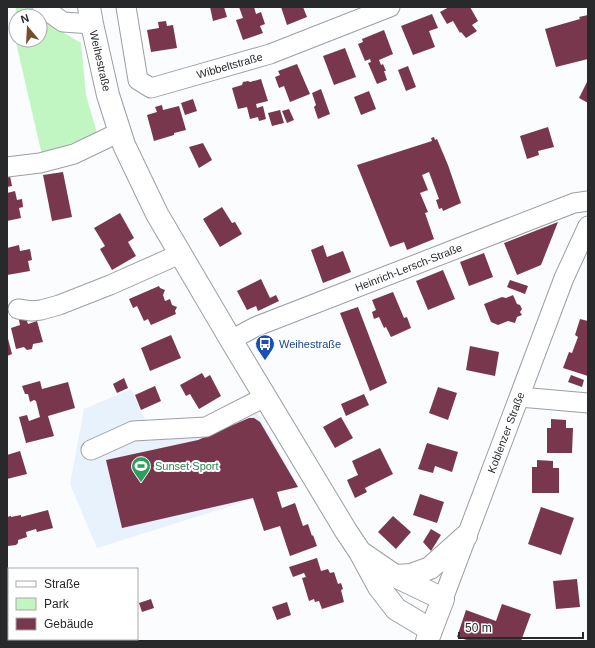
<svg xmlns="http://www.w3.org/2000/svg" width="595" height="648" viewBox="0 0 595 648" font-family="Arial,sans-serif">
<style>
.built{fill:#e7f2fd}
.green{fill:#c1f6c2;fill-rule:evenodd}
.building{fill:#78374d}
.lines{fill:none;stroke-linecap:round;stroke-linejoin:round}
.minor-casing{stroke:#9b9fa4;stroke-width:21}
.major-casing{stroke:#9b9fa4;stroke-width:24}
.minor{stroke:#fff;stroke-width:19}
.major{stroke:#fff;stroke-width:22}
.labels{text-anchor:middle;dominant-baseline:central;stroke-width:4;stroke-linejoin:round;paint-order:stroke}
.street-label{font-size:11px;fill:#27292a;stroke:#fff}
.transit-label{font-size:11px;fill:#164399;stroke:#fff;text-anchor:start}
.leisure-label{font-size:11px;fill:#27864d;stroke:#fff;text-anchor:start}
</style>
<rect width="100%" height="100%" fill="#fafcfe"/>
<!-- built -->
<path class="built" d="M 131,389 L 154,439 L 253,405 L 298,485 L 97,548 L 70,484 L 84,409 Z"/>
<!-- green -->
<path class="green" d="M 16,7 L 30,7 L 61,31 L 81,43 L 86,95 L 97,133 L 42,155 L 14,34 ZM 16,16 L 40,16 L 40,40 L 16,40 Z"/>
<!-- building -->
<g class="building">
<path d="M 210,7 L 224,7 L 227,17 L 213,21 Z"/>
<path d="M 239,7 L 254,7 L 256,14 L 261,12 L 265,24 L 260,26 L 263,33 L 243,40 L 236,20 L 243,18 Z"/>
<path d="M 281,7 L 303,7 L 307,17 L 287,25 Z"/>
<path d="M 449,7 L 470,7 L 478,21 L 472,25 L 477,31 L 466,38 L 461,32 L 460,33 L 453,21 L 447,24 L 440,12 Z"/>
<path d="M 432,14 L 438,28 L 429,31 L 435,47 L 413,55 L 401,26 Z"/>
<path d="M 588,15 L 588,31 L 587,32 L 588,37 L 588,59 L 556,67 L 545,29 L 580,19 L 579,17 Z"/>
<path d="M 166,21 L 167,26 L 173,25 L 177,48 L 151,52 L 147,30 L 159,28 L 158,22 Z"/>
<path d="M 384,30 L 393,54 L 379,60 L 381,65 L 383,64 L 386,71 L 384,71 L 387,80 L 377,84 L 368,63 L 371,62 L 370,59 L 365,61 L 358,44 L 363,42 L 362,39 Z"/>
<path d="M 345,48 L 356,77 L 334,85 L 323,56 Z"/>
<path d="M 297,64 L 310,94 L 290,102 L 284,86 L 279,88 L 275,77 L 280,75 L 278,71 Z"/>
<path d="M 408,66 L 416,87 L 406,91 L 398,70 Z"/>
<path d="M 261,79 L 268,101 L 256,104 L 257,108 L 263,106 L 266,119 L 259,121 L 258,117 L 250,119 L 247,107 L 238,109 L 232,88 L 242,85 L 243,82 L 248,81 L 250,82 Z"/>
<path d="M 588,80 L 588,103 L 579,98 Z"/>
<path d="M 321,89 L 330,114 L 318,119 L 314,107 L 316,105 L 312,93 Z"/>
<path d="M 369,91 L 376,109 L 361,115 L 354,97 Z"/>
<path d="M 193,99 L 197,111 L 185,115 L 181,103 Z"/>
<path d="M 162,105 L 163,110 L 179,106 L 186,130 L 174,133 L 174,135 L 154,141 L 147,115 L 157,112 L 155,107 Z"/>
<path d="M 289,109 L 294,120 L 287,123 L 282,111 Z"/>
<path d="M 280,110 L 284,123 L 272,126 L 268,113 Z"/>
<path d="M 548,127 L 554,147 L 538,151 L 539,155 L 527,159 L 520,136 Z"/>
<path d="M 434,137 L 435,140 L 437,139 L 448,165 L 461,203 L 443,211 L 442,208 L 439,209 L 436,200 L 439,199 L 429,172 L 422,175 L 428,190 L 420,193 L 428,212 L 425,213 L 434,239 L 407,250 L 404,242 L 390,247 L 357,165 L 432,141 L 431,138 Z"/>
<path d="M 203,143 L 212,160 L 199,168 L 189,147 Z"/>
<path d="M 9,171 L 12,186 L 7,187 L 7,172 Z"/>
<path d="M 63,172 L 72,217 L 52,221 L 43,175 Z"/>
<path d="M 15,191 L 17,200 L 22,199 L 23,207 L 19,208 L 21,218 L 7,221 L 7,193 Z"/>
<path d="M 222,207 L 232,223 L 235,222 L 242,234 L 220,247 L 203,219 Z"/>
<path d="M 120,213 L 134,238 L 128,242 L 136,256 L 112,270 L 100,249 L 105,246 L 94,228 Z"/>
<path d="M 558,222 L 541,265 L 517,275 L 504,243 Z"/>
<path d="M 19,245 L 20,251 L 30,249 L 32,260 L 28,261 L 30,271 L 7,275 L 7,248 Z"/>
<path d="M 323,245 L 327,257 L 343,251 L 351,272 L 323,283 L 311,250 Z"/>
<path d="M 484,253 L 493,277 L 469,286 L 460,262 Z"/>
<path d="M 443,270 L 455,299 L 428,310 L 416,281 Z"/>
<path d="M 261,279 L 270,298 L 276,295 L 279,301 L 258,311 L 256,306 L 247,310 L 237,291 Z"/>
<path d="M 510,280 L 528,286 L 525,294 L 507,287 Z"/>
<path d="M 159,286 L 160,288 L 165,290 L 163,295 L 165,301 L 170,299 L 172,305 L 177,307 L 175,311 L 176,314 L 151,325 L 148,319 L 144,321 L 137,306 L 133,308 L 129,299 Z"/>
<path d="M 393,292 L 404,318 L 407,317 L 411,328 L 391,337 L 386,327 L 384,328 L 379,317 L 374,319 L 372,312 L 376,310 L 372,300 Z"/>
<path d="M 513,295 L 517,304 L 520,305 L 522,309 L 520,312 L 522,315 L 517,317 L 515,323 L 508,321 L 498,325 L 491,322 L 484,304 L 502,297 L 506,298 Z"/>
<path d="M 358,307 L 387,383 L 370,391 L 340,313 Z"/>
<path d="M 26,318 L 28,324 L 37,321 L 43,342 L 33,344 L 32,349 L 27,350 L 24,347 L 16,349 L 11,328 L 20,325 L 19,320 Z"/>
<path d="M 580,319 L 588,321 L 588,376 L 563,368 L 569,352 L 572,353 L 578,337 L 575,335 Z"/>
<path d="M 7,335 L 12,354 L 7,356 Z"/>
<path d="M 171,335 L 181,358 L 150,371 L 141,348 Z"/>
<path d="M 470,346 L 499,352 L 495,376 L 466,370 Z"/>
<path d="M 202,373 L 205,378 L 210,375 L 221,396 L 199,409 L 190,394 L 186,396 L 180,385 Z"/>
<path d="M 571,375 L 584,380 L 582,387 L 568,382 Z"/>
<path d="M 124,378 L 128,388 L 117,393 L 113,384 Z"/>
<path d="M 40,381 L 42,389 L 68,382 L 75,408 L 48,416 L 54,436 L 26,443 L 19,417 L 27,415 L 29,421 L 40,417 L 36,401 L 34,400 L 30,402 L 28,394 L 25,394 L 22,386 Z"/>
<path d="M 155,386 L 161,401 L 141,410 L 135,395 Z"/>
<path d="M 438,387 L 457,393 L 448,420 L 429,413 Z"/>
<path d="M 364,394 L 369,405 L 346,416 L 341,404 Z"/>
<path d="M 341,417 L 353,438 L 335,448 L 323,427 Z"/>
<path d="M 249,418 L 254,418 L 260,422 L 298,487 L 277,492 L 282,508 L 295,503 L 303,526 L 308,524 L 312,536 L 313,535 L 317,546 L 290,556 L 280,526 L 264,531 L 253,498 L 122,528 L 106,460 L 198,440 Z"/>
<path d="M 551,419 L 566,420 L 566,428 L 573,428 L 572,453 L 547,453 L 547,428 L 551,428 Z"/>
<path d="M 427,443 L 458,452 L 452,472 L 435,466 L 433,473 L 418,469 Z"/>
<path d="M 380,448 L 393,474 L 365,488 L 367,492 L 355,498 L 347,480 L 358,475 L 352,461 Z"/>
<path d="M 20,451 L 27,474 L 7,479 L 7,455 Z"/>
<path d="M 537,460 L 553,461 L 553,468 L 559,468 L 559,493 L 532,493 L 532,467 L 537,467 Z"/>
<path d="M 420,494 L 444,502 L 437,523 L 413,515 Z"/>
<path d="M 541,507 L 574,518 L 561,555 L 528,544 Z"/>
<path d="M 48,510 L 53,528 L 37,532 L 36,529 L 26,532 L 27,537 L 18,540 L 18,543 L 16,545 L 8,546 L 7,543 L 7,517 L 11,516 L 11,517 L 21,515 L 21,517 Z"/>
<path d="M 393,516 L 411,532 L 396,549 L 378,532 Z"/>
<path d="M 431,529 L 441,535 L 431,551 L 423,542 Z"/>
<path d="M 317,558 L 321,571 L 328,569 L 330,573 L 334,572 L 338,584 L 341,583 L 343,589 L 341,590 L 344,602 L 322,609 L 319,601 L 315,602 L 314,599 L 309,601 L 302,578 L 306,577 L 304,573 L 293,577 L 289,567 Z"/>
<path d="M 577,579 L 580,607 L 556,609 L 553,581 Z"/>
<path d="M 9,597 L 9,625 L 7,620 L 7,598 Z"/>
<path d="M 151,599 L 154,608 L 142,612 L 139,603 Z"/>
<path d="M 287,602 L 291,615 L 277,620 L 272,607 Z"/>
<path d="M 502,604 L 531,614 L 521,641 L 513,640 L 513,641 L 470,641 L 457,637 L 466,610 L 496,621 Z"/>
<path d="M 90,639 L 100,639 L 100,641 L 85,641 Z"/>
</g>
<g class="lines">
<defs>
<g id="minor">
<path d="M 42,7 L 63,22 L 92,24"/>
<path id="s1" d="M 126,7 L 138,80 L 151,88 L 270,54 L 390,7"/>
<path d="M 7,167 L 40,163 L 74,154 L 120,132"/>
<path d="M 18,309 L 32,311 L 41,310 L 59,305 L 110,285 L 180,254"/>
<path id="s2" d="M 231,340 L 255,327 L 574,203 L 588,201"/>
<path d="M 520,397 L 588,403"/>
<path d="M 91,450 L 133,431 L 206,427 L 265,397"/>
<path id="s3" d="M 443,599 L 564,278 L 588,226"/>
</g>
<g id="major">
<path id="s4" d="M 89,7 L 92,24 L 108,95 L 124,145 L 157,214 L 231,340 L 346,531 L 360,552 L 379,587 L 396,609 L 431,630"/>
<path d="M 363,554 L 395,576 L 443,599 L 427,641"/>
<path d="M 395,576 L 411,575 L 430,568 L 466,536"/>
</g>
</defs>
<!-- minor casing -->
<use href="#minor" class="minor-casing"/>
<!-- major casing -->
<use href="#major" class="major-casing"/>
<!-- minor -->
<use href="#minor" class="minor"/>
<!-- major -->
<use href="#major" class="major"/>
</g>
<!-- icons -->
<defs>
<symbol id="bus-pin" viewBox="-11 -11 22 30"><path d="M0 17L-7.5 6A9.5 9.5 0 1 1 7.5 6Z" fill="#1a4fb4" stroke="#fff"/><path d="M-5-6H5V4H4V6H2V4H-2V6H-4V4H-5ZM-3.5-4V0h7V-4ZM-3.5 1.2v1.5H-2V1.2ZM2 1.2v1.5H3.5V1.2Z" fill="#fff"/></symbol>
<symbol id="stadium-pin" viewBox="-11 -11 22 30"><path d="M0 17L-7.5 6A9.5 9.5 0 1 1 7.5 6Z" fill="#2e9e5b" stroke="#fff"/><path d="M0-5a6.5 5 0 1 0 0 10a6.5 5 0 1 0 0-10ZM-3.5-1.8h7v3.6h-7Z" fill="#fff"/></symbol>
</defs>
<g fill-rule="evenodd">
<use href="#bus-pin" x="254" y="333" width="22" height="30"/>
<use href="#stadium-pin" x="130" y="455" width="22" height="30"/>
</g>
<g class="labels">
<!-- street labels -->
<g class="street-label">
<text stroke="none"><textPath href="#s4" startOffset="55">Weihestraße</textPath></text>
<text stroke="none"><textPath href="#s1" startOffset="171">Wibbeltstraße</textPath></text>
<text stroke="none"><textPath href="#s2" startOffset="192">Heinrich-Lersch-Straße</textPath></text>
<text stroke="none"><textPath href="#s3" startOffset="178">Koblenzer Straße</textPath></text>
</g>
<!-- transit labels -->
<g class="transit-label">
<text x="279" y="344">Weihestraße</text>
</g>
<!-- leisure labels -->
<g class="leisure-label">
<text x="155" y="466">Sunset Sport</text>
</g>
</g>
<!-- border -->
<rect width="595" height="648" fill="none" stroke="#27292a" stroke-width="16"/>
<!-- legend -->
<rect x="8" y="568" width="130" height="72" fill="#ffffff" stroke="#a9a9aa"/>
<rect x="16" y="581" width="20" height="6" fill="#ffffff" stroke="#a9a9aa"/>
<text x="44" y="588" font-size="12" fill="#27292a">Straße</text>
<rect x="16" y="598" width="20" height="12" fill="#c1f6c2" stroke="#a9a9aa"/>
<text x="44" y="608" font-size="12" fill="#27292a">Park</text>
<rect x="16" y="618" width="20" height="12" fill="#78374d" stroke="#a9a9aa"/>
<text x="44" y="628" font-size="12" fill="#27292a">Gebäude</text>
<!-- north arrow -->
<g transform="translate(28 28) rotate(342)"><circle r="19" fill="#ffffff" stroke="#a9a9aa"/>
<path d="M0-3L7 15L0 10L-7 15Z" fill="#744e2a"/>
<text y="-6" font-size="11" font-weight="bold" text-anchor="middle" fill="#27292a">N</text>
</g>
<!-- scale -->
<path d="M459 632v6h124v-6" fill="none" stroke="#27292a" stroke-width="2"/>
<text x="465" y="632" font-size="12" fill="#27292a" stroke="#ffffff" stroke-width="3" paint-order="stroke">50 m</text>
</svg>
